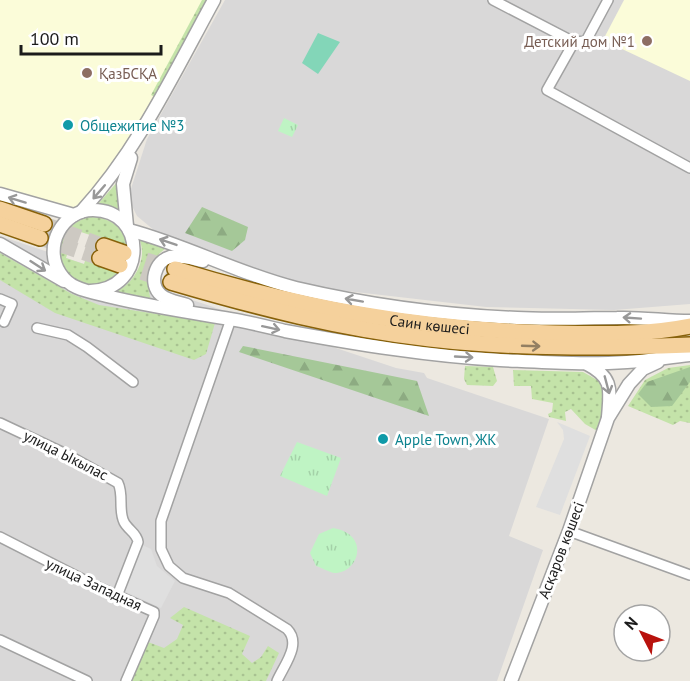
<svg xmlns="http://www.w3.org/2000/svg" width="690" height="681" viewBox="0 0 690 681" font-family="'PT Sans',sans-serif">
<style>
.residential{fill:#d9d8d8}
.education{fill:#fbfcd9}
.grass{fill:url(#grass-dots);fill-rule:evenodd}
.forest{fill:url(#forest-firs)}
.park{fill:url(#park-tufts)}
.pitch{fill:#83d6b8}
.parking{fill:#dfdfdf}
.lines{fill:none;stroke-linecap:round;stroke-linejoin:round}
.primary-tunnel{stroke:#cdc9c2;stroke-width:15;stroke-dasharray:15 8;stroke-linecap:butt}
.minor-casing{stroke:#a2a2a2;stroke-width:12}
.tertiary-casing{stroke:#a2a2a2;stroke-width:15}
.primary-casing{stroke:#87610a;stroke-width:18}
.minor{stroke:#fff;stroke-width:9}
.tertiary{stroke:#fff;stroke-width:12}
.primary{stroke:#f5d19c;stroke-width:15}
.oneway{stroke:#989898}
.oneway2{stroke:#937f62}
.education-dot{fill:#8d6e63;stroke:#fff;stroke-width:2}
.culture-dot{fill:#0f9aa8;stroke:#fff;stroke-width:2}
.labels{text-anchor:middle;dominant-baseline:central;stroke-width:6;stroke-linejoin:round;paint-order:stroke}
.education-label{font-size:15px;fill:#785e54;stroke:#fff;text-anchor:end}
.culture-label{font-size:15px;fill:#0d838f;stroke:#fff;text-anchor:start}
.street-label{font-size:15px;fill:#1b1b1b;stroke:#fff}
</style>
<defs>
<pattern id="grass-dots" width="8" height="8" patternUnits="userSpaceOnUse" patternTransform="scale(1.5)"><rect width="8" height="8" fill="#c4e3a9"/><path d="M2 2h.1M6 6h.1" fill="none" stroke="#a8c291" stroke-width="1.8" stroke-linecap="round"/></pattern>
<pattern id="forest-firs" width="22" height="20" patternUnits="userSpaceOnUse" patternTransform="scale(1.5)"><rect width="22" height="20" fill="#a5c898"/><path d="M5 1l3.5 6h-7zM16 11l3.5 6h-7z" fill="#8dab82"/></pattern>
<pattern id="park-tufts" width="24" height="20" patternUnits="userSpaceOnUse" patternTransform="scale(1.5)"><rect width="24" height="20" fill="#bff4c4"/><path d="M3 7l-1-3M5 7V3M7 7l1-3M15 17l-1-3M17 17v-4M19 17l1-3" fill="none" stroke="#a4d1a8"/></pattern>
</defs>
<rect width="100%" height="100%" fill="#ece8e0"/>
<!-- residential -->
<g class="residential">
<path d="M 225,0 L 690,0 L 690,304 L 614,310 L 486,307 L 338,290 L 288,280 L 155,231 L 137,216 L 128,198 L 147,139 Z"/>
<path d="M 0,236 L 396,368 L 424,373 L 427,378 L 549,419 L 509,536 L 543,550 L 497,681 L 0,681 Z"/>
</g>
<!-- education -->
<g class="education">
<path d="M 0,0 L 214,0 L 140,135 L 81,212 L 0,194 Z"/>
<path d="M 624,0 L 690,0 L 690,81 L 603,40 Z"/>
</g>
<!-- grass -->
<g class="grass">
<path d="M 202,0 L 209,0 L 155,97 L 151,95 Z"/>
<path d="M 119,180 L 122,211 L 109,205 L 98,204 Z"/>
<path d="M 89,217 C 139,215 139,283 94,285 C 54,287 45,229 89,217 ZM 75,230 L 93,236 L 84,264 L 66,258 ZM 109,242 L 126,248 L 117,272 L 101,267 Z"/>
<path d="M 137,235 L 167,247 C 145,265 145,274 151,301 L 116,292 C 136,282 150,255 137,235 Z"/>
<path d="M 0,253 L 72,294 L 99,305 L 215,323 L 206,354 L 194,360 L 55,313 L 0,280 Z"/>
<path d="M 690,365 L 690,423 L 680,421 L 673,425 L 628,406 L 645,380 L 668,368 Z"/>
<path d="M 465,366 L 493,367 L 497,381 L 493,386 L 467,385 L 464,379 Z"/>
<path d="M 513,370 L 583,372 L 599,381 L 605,399 L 599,432 L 585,424 L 571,409 L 565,412 L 566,421 L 549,417 L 548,414 L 552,412 L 553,403 L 532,399 L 531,386 L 514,386 Z"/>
<path d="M 184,607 L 250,636 L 242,654 L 252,663 L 261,657 L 268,646 L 279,653 L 266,681 L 129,681 L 148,642 L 164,648 L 177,639 L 183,625 L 170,618 Z"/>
</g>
<!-- forest -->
<g class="forest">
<path d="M 202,207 L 248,227 L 245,240 L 232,251 L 185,233 Z"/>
<path d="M 243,346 L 417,381 L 429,416 L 239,352 Z"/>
<path d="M 690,367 L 690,382 L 672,406 L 651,407 L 638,394 L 647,382 Z"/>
</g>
<!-- park -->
<g class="park">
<path d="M 284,118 L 298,125 L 292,137 L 278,131 Z"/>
<path d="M 297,442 L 341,458 L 327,496 L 280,476 Z"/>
<path d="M 333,528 C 371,534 359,574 334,573 C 329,572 322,568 316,566 L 310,553 L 319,534 Z"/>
</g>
<!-- pitch -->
<path class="pitch" d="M 318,33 L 340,42 L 318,74 L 302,63 Z"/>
<!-- parking -->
<g class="parking">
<path d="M 557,422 L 590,436 L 560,515 L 536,507 L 564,439 L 563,430 Z"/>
<path d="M 140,544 L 151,549 L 157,566 L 175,581 L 161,608 L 122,590 Z"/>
</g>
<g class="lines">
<!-- primary-tunnel -->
<g class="primary-tunnel">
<path d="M 44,224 L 104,246"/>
<path d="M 40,238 L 100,258"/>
<path d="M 124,253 L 175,269"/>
<path d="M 120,265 L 171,282"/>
</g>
<defs>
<g id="minor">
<path d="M 493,0 L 574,42 L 586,41 L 608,0"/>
<path d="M 574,42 L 547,90 L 690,168"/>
<path d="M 0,299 L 12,304 L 4,322"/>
<path d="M 231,319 L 161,521 L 161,549 L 169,566 L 183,578 L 229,593 L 287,629 C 302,644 284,665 277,681"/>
<path d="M 37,328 L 68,335 L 87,347 L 133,382"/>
<path d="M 0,423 L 66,454 L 118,483 C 124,495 118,510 124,522 C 128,530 137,533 138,542 L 117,596"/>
<path d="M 569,531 L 690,575"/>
<path d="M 0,537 L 98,587 L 154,612 L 154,616 L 126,681"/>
<path d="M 0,640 L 87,681"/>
</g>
<g id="tertiary">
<path d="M 0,194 L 74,215"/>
<path d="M 81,212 C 138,150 174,73 214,0"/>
<path d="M 127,226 L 123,184 L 131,158"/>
<path d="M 129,230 C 186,245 239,274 296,288 C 369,305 443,315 517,318 C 550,320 584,318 617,318 C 641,317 666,321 690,321"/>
<path d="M 0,244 L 64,281"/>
<path d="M 90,291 C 148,290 147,210 93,210 C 62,210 43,247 60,273 C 64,279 69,284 76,287 C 87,292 100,294 111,297 C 152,307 194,313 236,320 C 252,323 268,327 285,331 C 356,344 428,356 500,360 C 542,362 585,365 627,362 C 648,361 669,357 690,355"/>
<path d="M 187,305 C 178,302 168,301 161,295 C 148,284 155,261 170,257 C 181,255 193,259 203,261"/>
<path d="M 587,364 C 614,378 610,390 608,417"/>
<path d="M 511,681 L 569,531 L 608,418 L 629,384 L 643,369 L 658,362"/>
</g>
<g id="primary">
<path d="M 0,209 L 44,224"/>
<path d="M 0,224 L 40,238"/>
<path d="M 104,246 L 124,253"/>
<path d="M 100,258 L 120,265"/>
<path id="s1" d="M 175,269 C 303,308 420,330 554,333 C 599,334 646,335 690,326"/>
<path d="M 171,282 C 256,307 341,329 430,339 C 516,349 603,348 690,345"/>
</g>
</defs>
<!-- minor casing -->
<use href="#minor" class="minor-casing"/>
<!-- tertiary casing -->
<use href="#tertiary" class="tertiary-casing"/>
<!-- primary casing -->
<use href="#primary" class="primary-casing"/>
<!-- minor -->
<use href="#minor" class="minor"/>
<!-- tertiary -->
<use href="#tertiary" class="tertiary"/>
<!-- primary -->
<use href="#primary" class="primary"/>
</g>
<!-- one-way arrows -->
<defs><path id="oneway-shaft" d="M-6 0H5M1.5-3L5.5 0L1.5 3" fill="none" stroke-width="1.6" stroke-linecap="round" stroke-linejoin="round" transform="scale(1.5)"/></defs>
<g class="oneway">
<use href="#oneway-shaft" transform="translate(99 192) rotate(131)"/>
<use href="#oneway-shaft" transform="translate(17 200) rotate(-163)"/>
<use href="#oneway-shaft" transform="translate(168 242) rotate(-161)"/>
<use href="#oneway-shaft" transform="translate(38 266) rotate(33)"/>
<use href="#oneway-shaft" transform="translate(354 300) rotate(-170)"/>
<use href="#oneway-shaft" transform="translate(632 318) rotate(-176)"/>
<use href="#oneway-shaft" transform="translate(271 328) rotate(12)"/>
<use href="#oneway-shaft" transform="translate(464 357) rotate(3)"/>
<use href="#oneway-shaft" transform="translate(607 385) rotate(75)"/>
</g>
<use class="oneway2" href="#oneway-shaft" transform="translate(531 346) rotate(2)"/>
<!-- markers -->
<g class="education-dot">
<circle cx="647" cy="41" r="6"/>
<circle cx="87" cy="73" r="6"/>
</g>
<g class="culture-dot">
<circle cx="68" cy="125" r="6"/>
<circle cx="383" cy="439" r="6"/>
</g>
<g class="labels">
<!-- education labels -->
<g class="education-label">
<text x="635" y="41">Детский дом №1</text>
<text x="99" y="73" text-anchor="start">ҚазБСҚА</text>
</g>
<!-- culture labels -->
<g class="culture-label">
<text x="80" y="125">Общежитие №3</text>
<text x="395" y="439">Apple Town, ЖК</text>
</g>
<!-- street labels -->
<g class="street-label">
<text stroke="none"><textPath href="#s1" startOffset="261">Саин көшесі</textPath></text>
<text transform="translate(66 455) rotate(27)">улица Ыкылас</text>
<text transform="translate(561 550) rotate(-69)">Асқаров көшесі</text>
<text transform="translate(94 584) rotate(25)">улица Западная</text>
</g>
</g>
<!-- north arrow -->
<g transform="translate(642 633) rotate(312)"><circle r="28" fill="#ffffff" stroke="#a4a4a4" stroke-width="1.5"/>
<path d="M0-4.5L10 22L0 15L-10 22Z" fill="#b8120d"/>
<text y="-9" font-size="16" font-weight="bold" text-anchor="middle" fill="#1b1b1b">N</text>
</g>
<!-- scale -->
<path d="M21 45v9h140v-9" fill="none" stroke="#1b1b1b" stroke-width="3"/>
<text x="30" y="45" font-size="18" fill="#1b1b1b" stroke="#ffffff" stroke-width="4.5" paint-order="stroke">100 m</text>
</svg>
